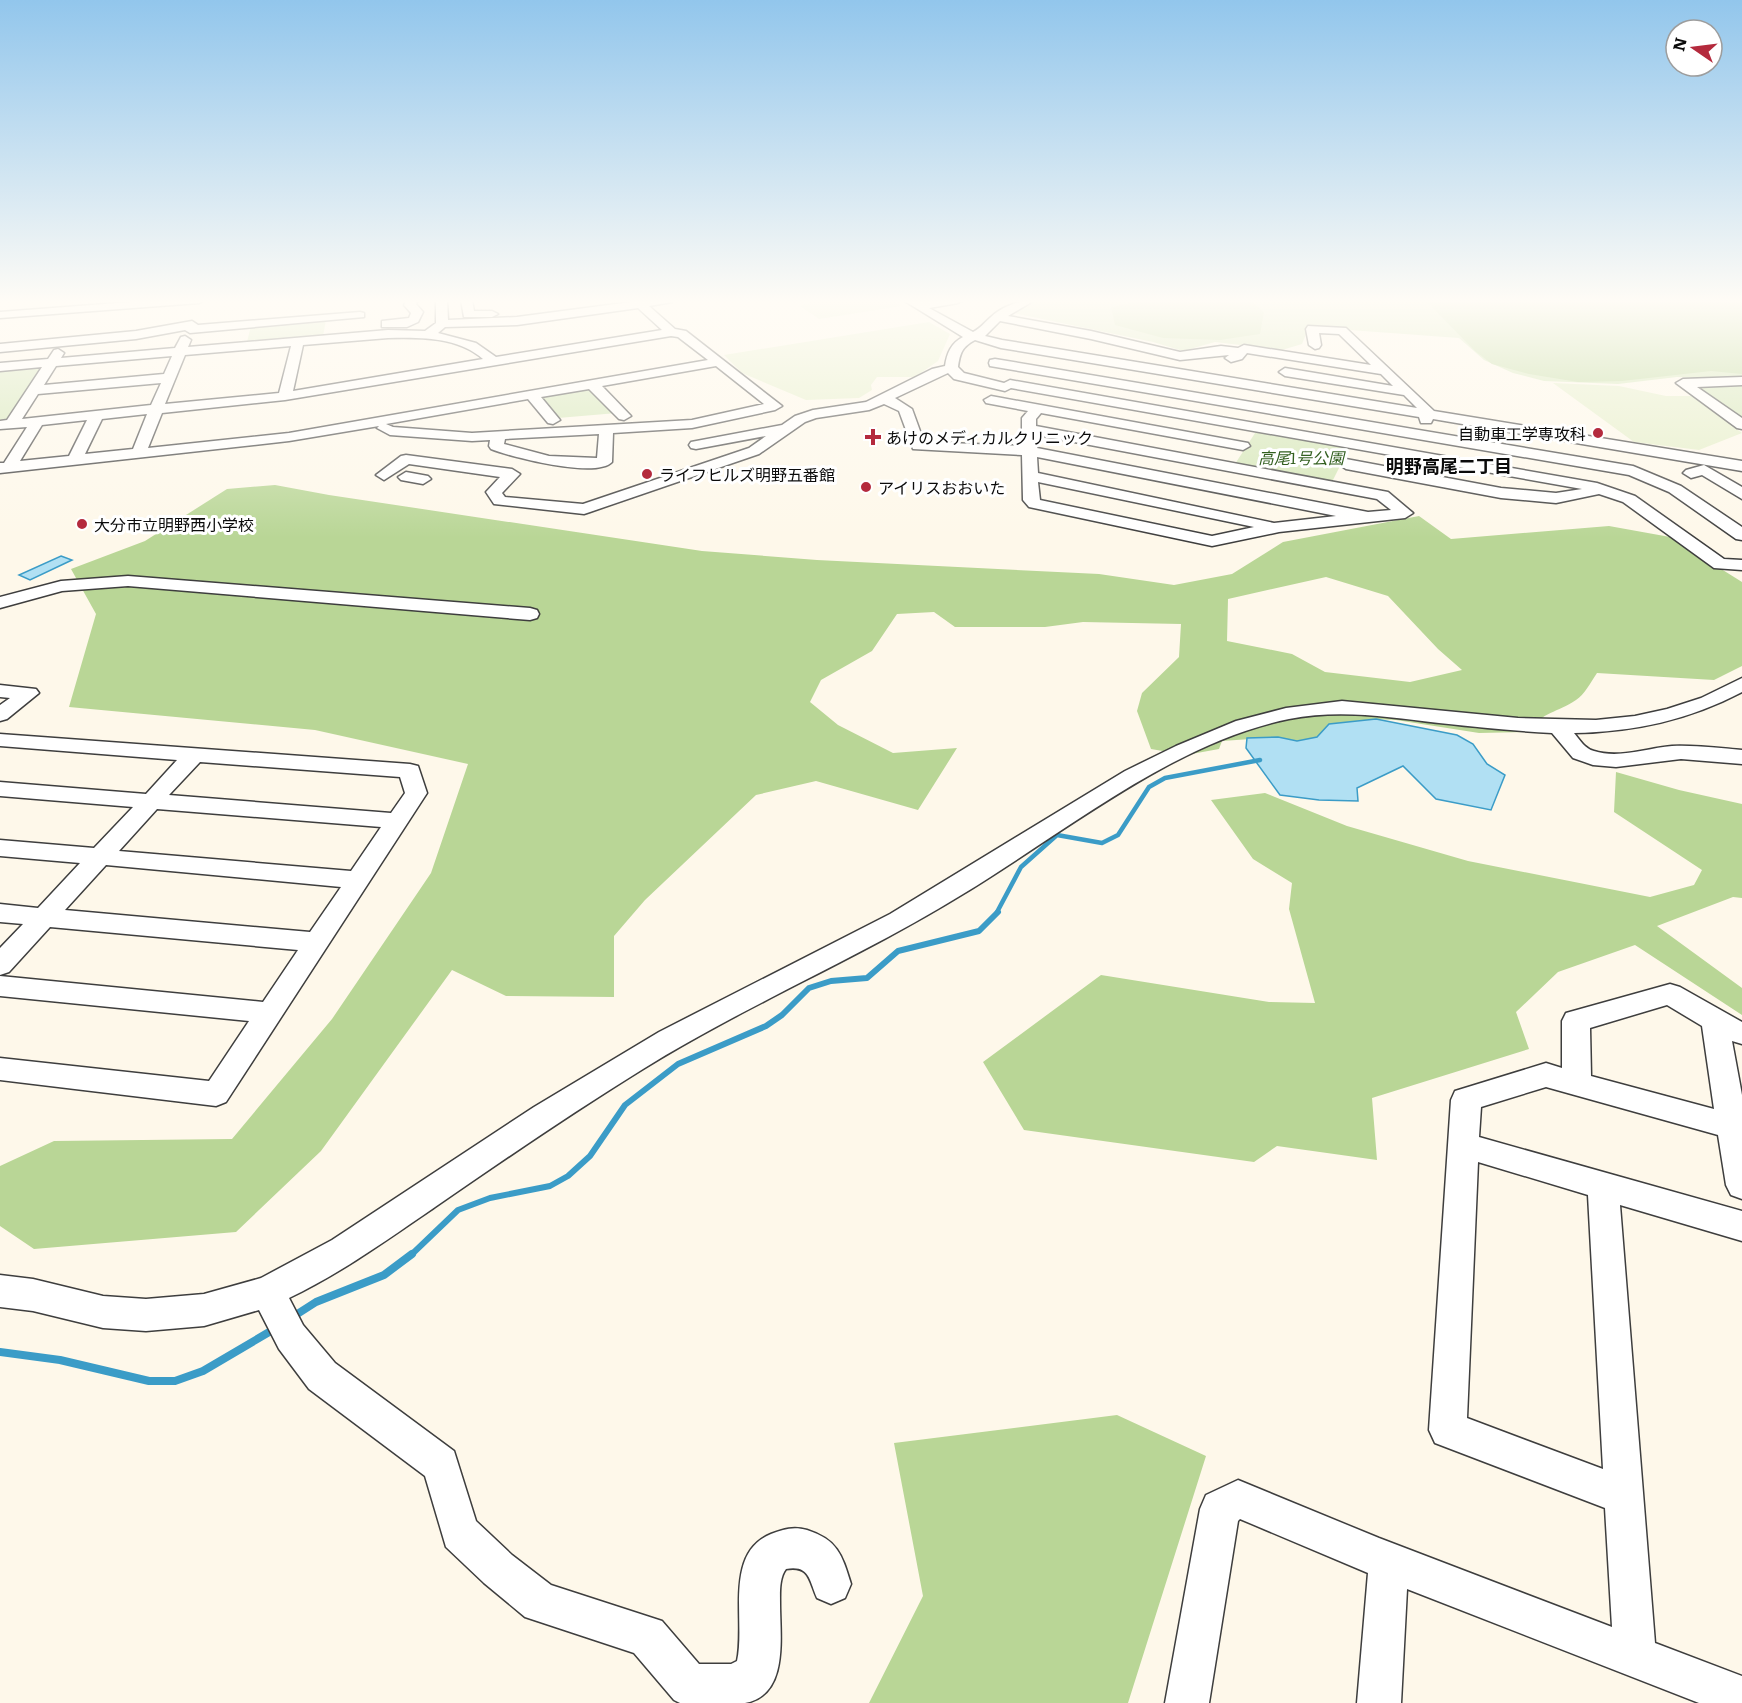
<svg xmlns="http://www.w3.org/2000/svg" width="1742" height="1703" viewBox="0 0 1742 1703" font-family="Literata,'Noto Sans JP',serif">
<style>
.green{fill:#d3e6b6}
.forest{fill:#b9d696;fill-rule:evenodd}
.pitch{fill:#e4eec7}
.water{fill:#b1e0f3;stroke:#3b9cc7;stroke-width:1.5}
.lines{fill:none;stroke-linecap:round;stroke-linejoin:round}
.stream-far2{stroke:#3b9cc7;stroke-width:4.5}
.stream-far1{stroke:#3b9cc7;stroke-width:6}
.stream{stroke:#3b9cc7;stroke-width:8}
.minor-casing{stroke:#3e3e3e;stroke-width:3}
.minor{fill:#fff;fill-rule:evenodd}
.poi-dot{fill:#b42a3d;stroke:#fff;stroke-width:2}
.labels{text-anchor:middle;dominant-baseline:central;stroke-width:6;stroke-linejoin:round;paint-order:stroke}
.far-poi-label{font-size:16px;fill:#0b0b0b;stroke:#fff;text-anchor:start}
.far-park-label{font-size:16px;font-style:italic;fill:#325f1f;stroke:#fff}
.far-neighbourhood-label{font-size:18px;font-weight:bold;fill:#0b0b0b;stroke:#fff}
</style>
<rect width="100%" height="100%" fill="#fef8ea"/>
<!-- green -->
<g class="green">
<path d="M 1039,300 L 1742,300 L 1742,379 L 1677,377 L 1618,384 L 1544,381 L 1513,373 L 1484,360 L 1459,338 L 1309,327 L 1302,344 L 1282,350 L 1215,342 L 1183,351 L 1153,342 L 1014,313 Z"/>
<path d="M 326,320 L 323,336 L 247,342 L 251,326 Z"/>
<path d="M 44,365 L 8,421 L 0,421 L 0,369 Z"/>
<path d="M 1742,383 L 1742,423 L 1691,384 Z"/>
<path d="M 587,387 L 617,413 L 558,418 L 538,396 Z"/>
<path d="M 1257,430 L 1350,446 L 1332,482 L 1235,464 Z"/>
</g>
<!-- forest -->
<g class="forest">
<path d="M 1146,300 L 1250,300 L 1264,312 L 1260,334 L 1220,340 L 1163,338 L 1115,325 L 1111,307 Z"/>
<path d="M 1425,300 L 1742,300 L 1742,374 L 1711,371 L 1622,381 L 1578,382 L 1529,374 L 1492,364 L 1475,351 Z"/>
<path d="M 275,485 L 329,495 L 702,551 L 817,560 L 1099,574 L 1174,585 L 1232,574 L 1283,542 L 1419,516 L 1451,539 L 1609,526 L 1670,537 L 1742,582 L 1742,666 L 1714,680 L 1597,673 C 1591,682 1584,695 1576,700 C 1557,713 1543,711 1528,732 L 1479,733 L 1396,720 L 1376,719 L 1329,724 L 1317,737 L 1297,741 L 1278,737 L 1222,741 L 1219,749 L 1186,755 L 1151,749 L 1137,711 L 1142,693 L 1179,657 L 1181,624 L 1083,622 L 1045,627 L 955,627 L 934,612 L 897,614 L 872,651 L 821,680 L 810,702 L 838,725 L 893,753 L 957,748 L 918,810 L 816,781 L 756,795 L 645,900 L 614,936 L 614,997 L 506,996 L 452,970 L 321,1151 L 236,1232 L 34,1249 L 0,1226 L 0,1166 L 54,1141 L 232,1139 L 332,1019 L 431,873 L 468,764 L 315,730 L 69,707 L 96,614 L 71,569 L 145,541 L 227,489 ZM 1326,577 L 1388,596 L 1438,649 L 1462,670 L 1410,682 L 1325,672 L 1292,654 L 1227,641 L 1228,599 Z"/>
<path d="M 1616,772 L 1679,790 L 1742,804 L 1742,898 L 1733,897 L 1657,926 L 1742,988 L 1742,1015 L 1635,945 L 1558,972 L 1516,1012 L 1529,1049 L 1372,1098 L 1377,1160 L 1277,1146 L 1254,1162 L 1024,1130 L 983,1062 L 1101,975 L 1269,1002 L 1315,1003 L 1289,909 L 1292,883 L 1253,859 L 1211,800 L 1265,793 L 1347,826 L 1468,861 L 1650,897 L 1694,885 L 1702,870 L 1614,812 Z"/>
<path d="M 1117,1415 L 1206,1456 L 1128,1703 L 869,1703 L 923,1596 L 894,1443 Z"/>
</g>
<!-- pitch -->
<g class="pitch">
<path d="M 806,300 L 893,300 L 902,306 L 819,319 L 800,306 L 810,303 Z"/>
<path d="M 929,322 L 950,334 L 938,361 L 915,377 L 877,377 L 871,385 L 872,390 L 859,398 L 806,400 L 742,373 L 724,355 Z"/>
<path d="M 1553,383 L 1619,386 L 1666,396 L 1694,396 L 1742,433 L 1699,450 L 1634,442 Z"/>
</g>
<!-- water -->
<g class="water">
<path d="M 61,556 L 72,560 L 30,580 L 19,575 Z"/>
<path d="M 1376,719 L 1457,735 L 1473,744 L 1487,764 L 1505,775 L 1491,810 L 1436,799 L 1403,766 L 1357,788 L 1358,801 L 1319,800 L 1280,795 L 1246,748 L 1247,738 L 1278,737 L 1297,741 L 1317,737 L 1329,724 Z"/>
</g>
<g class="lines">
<!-- stream-far2 -->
<path class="stream-far2" d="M 996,914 L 1021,867 L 1057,835 L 1102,843 L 1118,835 L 1149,787 L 1165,778 L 1260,760"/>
<!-- stream-far1 -->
<path class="stream-far1" d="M 410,1256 L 458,1210 L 490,1198 L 550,1186 L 568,1176 L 590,1156 L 625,1105 L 678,1064 L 766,1026 L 782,1015 L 809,988 L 831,981 L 867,978 L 898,951 L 979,931 L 998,912"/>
<!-- stream -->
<g class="stream">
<path d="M 291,1318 L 316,1302 L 384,1275 L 412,1254"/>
<path d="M 0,1352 L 60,1360 L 149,1381 L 175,1381 L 203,1371 L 276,1328"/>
</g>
<defs>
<g id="minor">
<path d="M 157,300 L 205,300 L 199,303 L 0,318 L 0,312 Z"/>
<path d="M 407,300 L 418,300 L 416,304 L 423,312 L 418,322 L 407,327 L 382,327 L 382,321 L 409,318 L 411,313 L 404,305 Z"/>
<path d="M 436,300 L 447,300 L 448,320 L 517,317 L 631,302 L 631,300 L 673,300 L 672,302 L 649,306 L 675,329 L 686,331 L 782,406 L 775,410 L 692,428 L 613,433 L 612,462 C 596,479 511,457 491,449 L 489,446 L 490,440 L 472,441 L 390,435 L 377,428 L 379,426 L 289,441 L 0,473 L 0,463 L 4,463 L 27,427 L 0,429 L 0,421 L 7,420 L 42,367 L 0,371 L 0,363 L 48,359 L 54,350 L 58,349 L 64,353 L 61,358 L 175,348 L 181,337 L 185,336 L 191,340 L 188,347 L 388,330 L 425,331 L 436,323 ZM 638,308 L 662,330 L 496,357 L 476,343 L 438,333 L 445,327 L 517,325 ZM 671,336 L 678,337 L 708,360 L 289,433 L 148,448 L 162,413 L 285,400 ZM 388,338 C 420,337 458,337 483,359 L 293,391 L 303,345 ZM 291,346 L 279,393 L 165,404 L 185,355 ZM 172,356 L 164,374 L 44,385 L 56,366 ZM 716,366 L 764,404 L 692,420 L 472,433 L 393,427 L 386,424 L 528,399 L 548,423 L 553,424 L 560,420 L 541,397 L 589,389 L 619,419 L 624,420 L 631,416 L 602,386 ZM 161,383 L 151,405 L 22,419 L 38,394 ZM 147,414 L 133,449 L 85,454 L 102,419 ZM 87,420 L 69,456 L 20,461 L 42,425 ZM 599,434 L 597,458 L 549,456 L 504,444 L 505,439 Z"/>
<path d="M 461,300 L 472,300 L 474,311 L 492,311 L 498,314 L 492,317 L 464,317 Z"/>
<path d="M 903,300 L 916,300 L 920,302 L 963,300 L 958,303 L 929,308 L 973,332 C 981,328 984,323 991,317 C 1002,306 1021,300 1035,300 L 1008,316 L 1091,331 L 1180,352 L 1221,346 L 1238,348 L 1244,345 L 1371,365 L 1339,334 L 1319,333 L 1321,345 L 1319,348 L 1315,349 L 1309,345 L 1306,329 L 1308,326 L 1346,328 L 1434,411 L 1742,461 L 1742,471 L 1433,419 L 1431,423 L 1421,423 L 1419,417 L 1001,348 L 975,340 C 962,347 960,353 958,367 L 964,373 L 1004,383 L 1010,380 L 1597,483 L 1635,496 L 1724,559 L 1742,560 L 1742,570 L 1714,568 L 1623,502 L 1599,494 L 1556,503 L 1501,498 L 1346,469 L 1338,464 L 1346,459 L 1501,488 L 1556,493 L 1582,489 L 1011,388 L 1005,391 L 954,379 L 948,373 L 895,398 L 912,409 L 924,442 L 1022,446 L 1022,418 L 1028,411 L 986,403 L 984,400 L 991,396 L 1248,443 L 1250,446 L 1243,450 L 1041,413 L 1036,419 L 1036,426 L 1388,492 L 1413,513 L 1405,518 L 1279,532 L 1212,546 L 1029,507 L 1023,500 L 1022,455 L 913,449 L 899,411 L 884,404 L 869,410 L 816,418 L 805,422 L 759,454 L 590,512 L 584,514 L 494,504 L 486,492 L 500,477 L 409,464 L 384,480 L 376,475 L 401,456 L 406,455 L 512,469 L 520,474 L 502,493 L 505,497 L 583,504 L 749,448 L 766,436 L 696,449 L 691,448 L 689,445 L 691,442 L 782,425 L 795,416 L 813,410 L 866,402 L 932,369 L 945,366 C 947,353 951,343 963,337 ZM 1000,321 L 1091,339 L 1180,360 L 1229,355 L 1225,358 L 1231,362 L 1242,359 L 1247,353 L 1381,374 L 1393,386 L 1285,368 L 1279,372 L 1285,376 L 1404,395 L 1417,408 L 1002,340 L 985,336 ZM 1037,435 L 1377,499 L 1391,510 L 1368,512 L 1037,448 ZM 1037,457 L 1336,516 L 1274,523 L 1038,473 ZM 1038,482 L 1254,527 L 1212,536 L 1040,500 Z"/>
<path d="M 360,312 L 364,313 L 364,317 L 190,333 L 185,330 L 136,339 L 0,352 L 0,344 L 136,331 L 192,321 L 198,325 Z"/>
<path d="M 995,359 L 1633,466 L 1681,486 L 1742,527 L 1742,540 L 1736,539 L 1669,492 L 1629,475 L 990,366 L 989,363 L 990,360 Z"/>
<path d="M 1742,377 L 1742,385 L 1697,387 L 1742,418 L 1742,429 L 1737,428 L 1676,383 L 1683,379 Z"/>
<path d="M 1704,465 L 1742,487 L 1742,499 L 1702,475 L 1691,478 L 1683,473 L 1686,470 Z"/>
<path d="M 406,472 L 428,476 L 431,479 L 423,484 L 401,480 L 398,477 Z"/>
<path d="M 128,576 L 530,608 L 537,610 L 539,614 L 537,618 L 530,620 L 128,586 L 62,591 L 0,608 L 0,597 L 61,581 Z"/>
<path d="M 1742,678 L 1742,692 C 1689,720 1634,732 1574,733 C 1580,740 1585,749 1594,751 C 1619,759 1647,748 1672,746 C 1696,745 1719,748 1742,750 L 1742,764 L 1681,759 L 1616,767 L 1593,765 L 1573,758 L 1552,733 C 1514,731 1476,727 1439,723 C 1388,717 1340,709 1289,719 C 1172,743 1064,833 963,894 C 859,958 746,1005 643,1069 C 572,1113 503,1160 435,1207 C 387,1240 341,1273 289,1298 L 303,1325 L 335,1363 L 454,1451 L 476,1521 L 512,1555 L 551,1585 L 662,1621 L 699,1664 L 731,1664 L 737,1661 C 746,1622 723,1553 771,1534 C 783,1529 794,1526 807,1530 C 838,1540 842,1555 851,1584 L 845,1598 L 831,1604 L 817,1598 C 809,1580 810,1565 786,1569 C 779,1578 780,1593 780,1604 C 780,1637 789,1695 745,1703 C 725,1703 701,1703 680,1703 L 674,1700 L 634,1653 L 525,1617 L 484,1583 L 446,1547 L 425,1476 L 309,1389 L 279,1349 L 259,1310 L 204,1326 L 146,1331 L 103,1328 L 33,1311 L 0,1307 L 0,1275 L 33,1279 L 103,1296 L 146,1299 L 204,1294 L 261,1278 L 332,1240 L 534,1107 L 659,1032 L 890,914 L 1125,771 L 1176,746 L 1236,721 L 1286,708 L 1342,701 L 1518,718 L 1596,720 L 1635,716 L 1667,709 L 1701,698 Z"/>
<path d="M 0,685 L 36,689 L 39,693 L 7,719 L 0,721 L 0,705 L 10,698 L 0,697 Z"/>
<path d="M 0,734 L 410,764 L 418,766 L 427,793 L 226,1102 L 216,1106 L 0,1080 L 0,1058 L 209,1081 L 249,1021 L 0,996 L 0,976 L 263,1002 L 298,950 L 50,927 L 9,972 L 0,975 L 0,948 L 23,924 L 0,922 L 0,904 L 38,908 L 80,863 L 0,856 L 0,840 L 94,848 L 133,807 L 0,796 L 0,782 L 146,794 L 177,760 L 0,746 ZM 200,762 L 400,777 L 405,793 L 391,813 L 169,795 ZM 157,809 L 381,827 L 351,871 L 119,851 ZM 106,865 L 341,887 L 310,932 L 65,910 Z"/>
<path d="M 1670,984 L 1680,987 L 1742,1022 L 1742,1044 L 1732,1041 L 1742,1095 L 1742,1199 L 1731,1195 L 1726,1185 L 1718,1135 L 1546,1087 L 1481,1107 L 1479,1137 L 1742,1211 L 1742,1241 L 1620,1205 L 1655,1643 L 1742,1676 L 1742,1703 L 1699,1703 L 1407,1589 L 1401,1703 L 1357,1703 L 1368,1573 L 1240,1519 L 1238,1521 L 1209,1703 L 1165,1703 L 1200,1509 L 1206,1495 L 1238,1480 L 1379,1538 L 1612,1627 L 1605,1508 L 1435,1443 L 1429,1430 L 1451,1100 L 1455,1091 L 1546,1063 L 1562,1068 L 1562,1021 L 1566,1013 ZM 1667,1005 L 1702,1026 L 1714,1109 L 1591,1076 L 1590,1028 ZM 1478,1162 L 1588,1195 L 1603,1469 L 1467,1418 Z"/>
</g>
</defs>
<!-- minor casing -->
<use href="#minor" class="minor-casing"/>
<!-- minor -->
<use href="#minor" class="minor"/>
</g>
<!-- sky -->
<linearGradient id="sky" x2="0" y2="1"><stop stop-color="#92c6ec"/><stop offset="0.56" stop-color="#fffcf6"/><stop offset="1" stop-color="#fffcf6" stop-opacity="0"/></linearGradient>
<rect width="1742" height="538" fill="url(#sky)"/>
<!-- markers -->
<g class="poi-dot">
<circle cx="1598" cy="433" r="6"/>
<path d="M870 428h6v6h6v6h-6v6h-6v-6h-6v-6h6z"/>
<circle cx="647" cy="474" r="6"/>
<circle cx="866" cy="487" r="6"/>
<circle cx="82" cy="524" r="6"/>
</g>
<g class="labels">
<!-- far-poi labels -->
<g class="far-poi-label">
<text x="1586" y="433" text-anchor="end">自動車工学専攻科</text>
<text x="886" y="437">あけのメディカルクリニック</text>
<text x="659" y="474">ライフヒルズ明野五番館</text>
<text x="878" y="487">アイリスおおいた</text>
<text x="94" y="524">大分市立明野西小学校</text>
</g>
<!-- far-park labels -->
<g class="far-park-label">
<text x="1301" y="457">高尾1号公園</text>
</g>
<!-- far-neighbourhood labels -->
<g class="far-neighbourhood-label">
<text x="1449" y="465">明野高尾二丁目</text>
</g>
</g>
<!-- north arrow -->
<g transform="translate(1694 48) rotate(284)"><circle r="28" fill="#ffffff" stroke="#9d9d9d" stroke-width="1.5"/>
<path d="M0-4.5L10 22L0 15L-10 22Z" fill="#b42a3d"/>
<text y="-9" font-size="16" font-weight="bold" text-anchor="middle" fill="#0b0b0b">N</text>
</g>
</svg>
